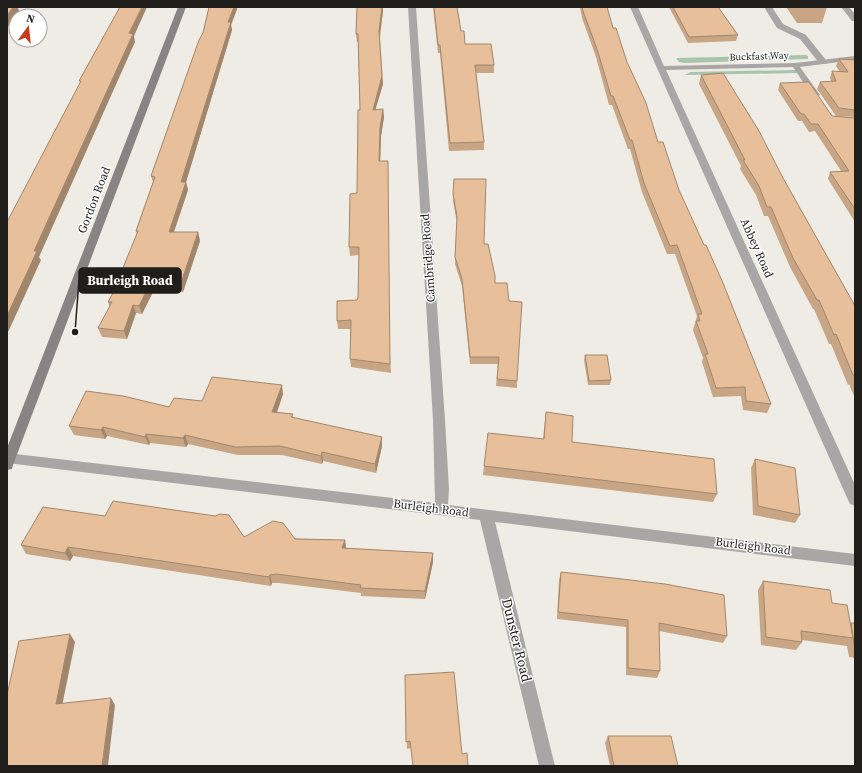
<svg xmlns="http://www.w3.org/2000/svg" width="862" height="773" viewBox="0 0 862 773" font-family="'Source Serif 4',serif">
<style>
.green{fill:#a7c4ad}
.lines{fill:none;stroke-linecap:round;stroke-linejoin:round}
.lane{fill:#a9a6a6;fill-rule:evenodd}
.street{fill:#a9a6a6;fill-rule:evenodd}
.secondary{fill:#898383;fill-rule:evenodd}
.wall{fill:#c7a585}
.shaded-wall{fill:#a2866c}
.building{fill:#e7c09b;stroke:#a2866c}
.labels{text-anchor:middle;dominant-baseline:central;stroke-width:3;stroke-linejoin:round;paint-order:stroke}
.far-street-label{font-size:10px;fill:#1f1e1b;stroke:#fff}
.street-label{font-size:12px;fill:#1f1e1b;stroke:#fff}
.near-street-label{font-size:14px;fill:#1f1e1b;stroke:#fff}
.leader{fill:none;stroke:#1f1e1b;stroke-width:1.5}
.callout-dot{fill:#1f1e1b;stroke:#fff;stroke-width:1.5}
.callout{fill:#1f1e1b;stroke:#1f1e1b;stroke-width:1.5}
.callout-label{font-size:13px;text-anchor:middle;font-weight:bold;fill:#fff}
</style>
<rect width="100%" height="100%" fill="#efece5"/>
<!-- green -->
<g class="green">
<path d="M 806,55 L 808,56 L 808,59 L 684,63 L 679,62 L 676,58 Z"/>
<path d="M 796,70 L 799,73 L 684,75 L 691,72 Z"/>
</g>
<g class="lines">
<!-- lane -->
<path class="lane" d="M 764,7 L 772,7 L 783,24 L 806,35 L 826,60 L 826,64 L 820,64 L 800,39 L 777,28 Z"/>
<!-- street -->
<g class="street">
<path d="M 408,7 L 416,7 L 445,420 L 449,489 L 448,505 L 855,554 L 855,566 L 495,522 L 555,766 L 539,766 L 480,520 L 7,463 L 7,453 L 435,503 L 433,420 Z"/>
<path d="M 630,7 L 638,7 L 664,66 L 795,63 L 855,56 L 855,60 L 800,67 L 820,95 L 816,97 L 813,97 L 793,67 L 666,70 L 855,485 L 855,506 L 850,504 L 848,500 Z"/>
<path d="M 841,7 L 849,7 L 855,14 L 855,21 L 852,21 Z"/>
</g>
<!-- secondary -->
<path class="secondary" d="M 178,7 L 186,7 L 13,465 L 12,469 L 7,470 L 7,448 Z"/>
</g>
<!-- wall -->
<g class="wall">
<path d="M 209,7 L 237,7 L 237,9 L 231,25 L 232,30 L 186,182 L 188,190 L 174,232 L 198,232 L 200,241 L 183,292 L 153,292 L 142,314 L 136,313 L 127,339 L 102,337 L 98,328 L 110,307 L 108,302 L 119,282 L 118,280 L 137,235 L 136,231 L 153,182 L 151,176 L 203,33 Z"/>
<path d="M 357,7 L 383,7 L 383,11 L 380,38 L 383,84 L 375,109 L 383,109 L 384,117 L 381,136 L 380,161 L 391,373 L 351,367 L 350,359 L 350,329 L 338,329 L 337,321 L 357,300 L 358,298 L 359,255 L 350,256 L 349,247 L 357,193 L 360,110 L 358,42 L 357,42 L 356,34 Z"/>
<path d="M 433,7 L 457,7 L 461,31 L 465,44 L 494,65 L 494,73 L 476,73 L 484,142 L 484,150 L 449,151 L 440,53 L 438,53 Z"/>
<path d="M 580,7 L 607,7 L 613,28 L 658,142 L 771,404 L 767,413 L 743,410 L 741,396 L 713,397 L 702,362 L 703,358 L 693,330 L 697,316 L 675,254 L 667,254 L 642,192 L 630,149 L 628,149 L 612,105 L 609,105 L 596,57 L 582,18 Z"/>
<path d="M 669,7 L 718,7 L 738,35 L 736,41 L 688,43 Z"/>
<path d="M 786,7 L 827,7 L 822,23 L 797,23 Z"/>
<path d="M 839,59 L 855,60 L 855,117 L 836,116 L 817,89 L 820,82 L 831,81 L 830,78 L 832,71 L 840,72 L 836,66 Z"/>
<path d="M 701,75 L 783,178 L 855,306 L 855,398 L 849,384 L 848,385 L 831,344 L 829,344 L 814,309 L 813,309 L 790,267 L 768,216 L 764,216 L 756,195 L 740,169 L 741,166 L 699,84 Z"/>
<path d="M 780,83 L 832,116 L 855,118 L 855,222 L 828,179 L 830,172 L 841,171 L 815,131 L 809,132 L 802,121 L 798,121 L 778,90 Z"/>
<path d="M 454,179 L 484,244 L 495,283 L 517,381 L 517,388 L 496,386 L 498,364 L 470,364 L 462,286 L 455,264 L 457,223 L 453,201 Z"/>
<path d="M 585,355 L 611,380 L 610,385 L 588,385 L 584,360 Z"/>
<path d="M 283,394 L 277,412 L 293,414 L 293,418 L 382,437 L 382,446 L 376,473 L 323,461 L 322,464 L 282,455 L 238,455 L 188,444 L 186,447 L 150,443 L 149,445 L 107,436 L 105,439 L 74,435 L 69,426 L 202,401 Z"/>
<path d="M 546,412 L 572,442 L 717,494 L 713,502 L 483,475 L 484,466 L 543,439 Z"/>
<path d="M 755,459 L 800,515 L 795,523 L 753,515 L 751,468 Z"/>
<path d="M 244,537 L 345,540 L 346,548 L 433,553 L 433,562 L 425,599 L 361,596 L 361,593 L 279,583 L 272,583 L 271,586 L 73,556 L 70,561 L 26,554 L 21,545 Z"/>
<path d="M 561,572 L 727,636 L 723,643 L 659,631 L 660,671 L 657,678 L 626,675 L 626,627 L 557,619 L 559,580 Z"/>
<path d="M 763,581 L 832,603 L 850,623 L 855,623 L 855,658 L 849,657 L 847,646 L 802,640 L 802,642 L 796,650 L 761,645 L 758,590 Z"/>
<path d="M 405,675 L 462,754 L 411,748 L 407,749 Z"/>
<path d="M 608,736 L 678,766 L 610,766 L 605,743 Z"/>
</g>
<!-- shaded-wall -->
<g class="shaded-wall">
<path d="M 13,7 L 19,7 L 18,8 L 19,11 L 7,28 L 7,16 Z"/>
<path d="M 142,7 L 147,7 L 134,36 L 135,42 L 39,257 L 41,260 L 9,330 L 7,333 L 7,316 L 34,251 L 129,33 Z"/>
<path d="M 234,7 L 237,7 L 237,9 L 231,25 L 232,30 L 186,182 L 188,190 L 171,240 L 169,232 L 181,182 L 228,22 Z"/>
<path d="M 382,7 L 383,7 L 383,11 L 379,39 L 379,31 Z"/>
<path d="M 382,76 L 383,84 L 373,118 L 373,110 Z"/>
<path d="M 383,109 L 384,117 L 381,136 L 380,170 L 379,161 L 380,128 Z"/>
<path d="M 198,232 L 200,241 L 183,292 L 181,283 Z"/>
<path d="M 150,284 L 153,292 L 142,314 L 139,306 Z"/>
<path d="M 133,305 L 136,313 L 127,339 L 124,331 Z"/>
<path d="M 282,385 L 283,394 L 274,421 L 272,412 Z"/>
<path d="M 103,427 L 107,436 L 105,439 L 101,430 Z"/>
<path d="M 146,434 L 150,443 L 149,445 L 145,437 Z"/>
<path d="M 185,435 L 188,444 L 186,447 L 183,438 Z"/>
<path d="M 382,437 L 382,446 L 376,473 L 375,464 Z"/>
<path d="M 322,452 L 323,461 L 322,464 L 321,456 Z"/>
<path d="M 345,540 L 346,549 L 342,548 Z"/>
<path d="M 68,547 L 73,556 L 70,561 L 65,553 Z"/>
<path d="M 433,553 L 433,562 L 425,599 L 425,591 Z"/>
<path d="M 270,575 L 272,583 L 271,586 L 269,577 Z"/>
<path d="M 70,634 L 75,642 L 61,711 L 56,704 Z"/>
<path d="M 111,698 L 115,705 L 108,766 L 102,766 Z"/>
</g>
<!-- building -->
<g class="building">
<path d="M 7,7 L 13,7 L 7,16 Z"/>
<path d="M 120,7 L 142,7 L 129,33 L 133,34 L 34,251 L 37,251 L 7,316 L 7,222 L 81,81 L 79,81 Z"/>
<path d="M 209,7 L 234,7 L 228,22 L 231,22 L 181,182 L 186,182 L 169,232 L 198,232 L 181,283 L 150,284 L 139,306 L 133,305 L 124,331 L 98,328 L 112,302 L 108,302 L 120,280 L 118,280 L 138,231 L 136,231 L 155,177 L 151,176 L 199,40 L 203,33 Z"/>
<path d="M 357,7 L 382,7 L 379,31 L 382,76 L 373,110 L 383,109 L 380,128 L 379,161 L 388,161 L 390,364 L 350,359 L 351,320 L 337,321 L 337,301 L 357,300 L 358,298 L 359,247 L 349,247 L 350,194 L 357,193 L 358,110 L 360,110 L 358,34 L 356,34 Z"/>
<path d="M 434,7 L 457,7 L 461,31 L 464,31 L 465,44 L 491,44 L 494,65 L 475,65 L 484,142 L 450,143 L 440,45 L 438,45 Z"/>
<path d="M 582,7 L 607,7 L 613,28 L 616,28 L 627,62 L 646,103 L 658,142 L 663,142 L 679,190 L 704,245 L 706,245 L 723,283 L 771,404 L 746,401 L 745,387 L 716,388 L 705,354 L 708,354 L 696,321 L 700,321 L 698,314 L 702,314 L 677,245 L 670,246 L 644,183 L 632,140 L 630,140 L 613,96 L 611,96 L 597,49 L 583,11 Z"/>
<path d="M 673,7 L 718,7 L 738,35 L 689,37 Z"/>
<path d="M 839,59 L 855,60 L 855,110 L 839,108 L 820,82 L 836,81 L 832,71 L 848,72 Z"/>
<path d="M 723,73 L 759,131 L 783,178 L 855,306 L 855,377 L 854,375 L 853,375 L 836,334 L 834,335 L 819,300 L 817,300 L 793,258 L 771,207 L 767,207 L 759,186 L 743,160 L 745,160 L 701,75 Z"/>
<path d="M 809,82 L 832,116 L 855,118 L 855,209 L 830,172 L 849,171 L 818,124 L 811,124 L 804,114 L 801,114 L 780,83 Z"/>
<path d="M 454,179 L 486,179 L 484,244 L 488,244 L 495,276 L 495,283 L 507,283 L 509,301 L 522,302 L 517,381 L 497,379 L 499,357 L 470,357 L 462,279 L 455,257 L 457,217 L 453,194 Z"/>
<path d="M 585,355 L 607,355 L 611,380 L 589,381 Z"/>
<path d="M 212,377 L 282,385 L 272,412 L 293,414 L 291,417 L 382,437 L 375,464 L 322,452 L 321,456 L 280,446 L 235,447 L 185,435 L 183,438 L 146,434 L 145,437 L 103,427 L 101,430 L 69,426 L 86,391 L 123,396 L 169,407 L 174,398 L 202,401 Z"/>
<path d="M 546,412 L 573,416 L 572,442 L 714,459 L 717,494 L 484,466 L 488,433 L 544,439 Z"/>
<path d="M 755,459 L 795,468 L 800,515 L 758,506 Z"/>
<path d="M 113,501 L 215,516 L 220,514 L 229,515 L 244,537 L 273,521 L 283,523 L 295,539 L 345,540 L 342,548 L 433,553 L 425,591 L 360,588 L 361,585 L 276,574 L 270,575 L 269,577 L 68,547 L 65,553 L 21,545 L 43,507 L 105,516 Z"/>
<path d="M 561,572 L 665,584 L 724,595 L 727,636 L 659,623 L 660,671 L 628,668 L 628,620 L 558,612 Z"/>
<path d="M 763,581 L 830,590 L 832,603 L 847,605 L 853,638 L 801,631 L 802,642 L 766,637 Z"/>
<path d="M 851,623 L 855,623 L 855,650 Z"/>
<path d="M 70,634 L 56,704 L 111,698 L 102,766 L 7,766 L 7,695 L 19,641 Z"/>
<path d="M 454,672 L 462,754 L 467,753 L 468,766 L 413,766 L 410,741 L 406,742 L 405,675 Z"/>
<path d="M 608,736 L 671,736 L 678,766 L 614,766 Z"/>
</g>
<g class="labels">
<!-- far-street labels -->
<g class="far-street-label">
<text transform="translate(759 56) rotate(-2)">Buckfast Way</text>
</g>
<!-- street labels -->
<g class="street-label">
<text transform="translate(94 200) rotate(-69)">Gordon Road</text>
<text transform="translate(757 248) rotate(66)">Abbey Road</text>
<text transform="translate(428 258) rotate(-94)">Cambridge Road</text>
<text transform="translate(431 508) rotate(7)">Burleigh Road</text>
<text transform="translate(753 546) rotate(7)">Burleigh Road</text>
</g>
<!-- near-street labels -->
<g class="near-street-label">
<text transform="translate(517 640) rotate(76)">Dunster Road</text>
</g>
</g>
<!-- callouts -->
<path class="leader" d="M75 332L79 280"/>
<circle class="callout-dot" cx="75" cy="332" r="4"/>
<rect class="callout" x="79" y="268" width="102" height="25" rx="4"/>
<g class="callout-label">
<text x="130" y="285">Burleigh Road</text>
</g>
<!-- border -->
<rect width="862" height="773" fill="none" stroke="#1f1e1b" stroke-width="16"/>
<!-- north arrow -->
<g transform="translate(28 28) rotate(15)"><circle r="19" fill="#ffffff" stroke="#a5a5a4"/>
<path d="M0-3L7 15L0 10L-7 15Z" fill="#c63b1c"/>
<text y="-6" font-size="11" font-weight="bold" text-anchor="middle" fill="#1f1e1b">N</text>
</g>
</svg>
